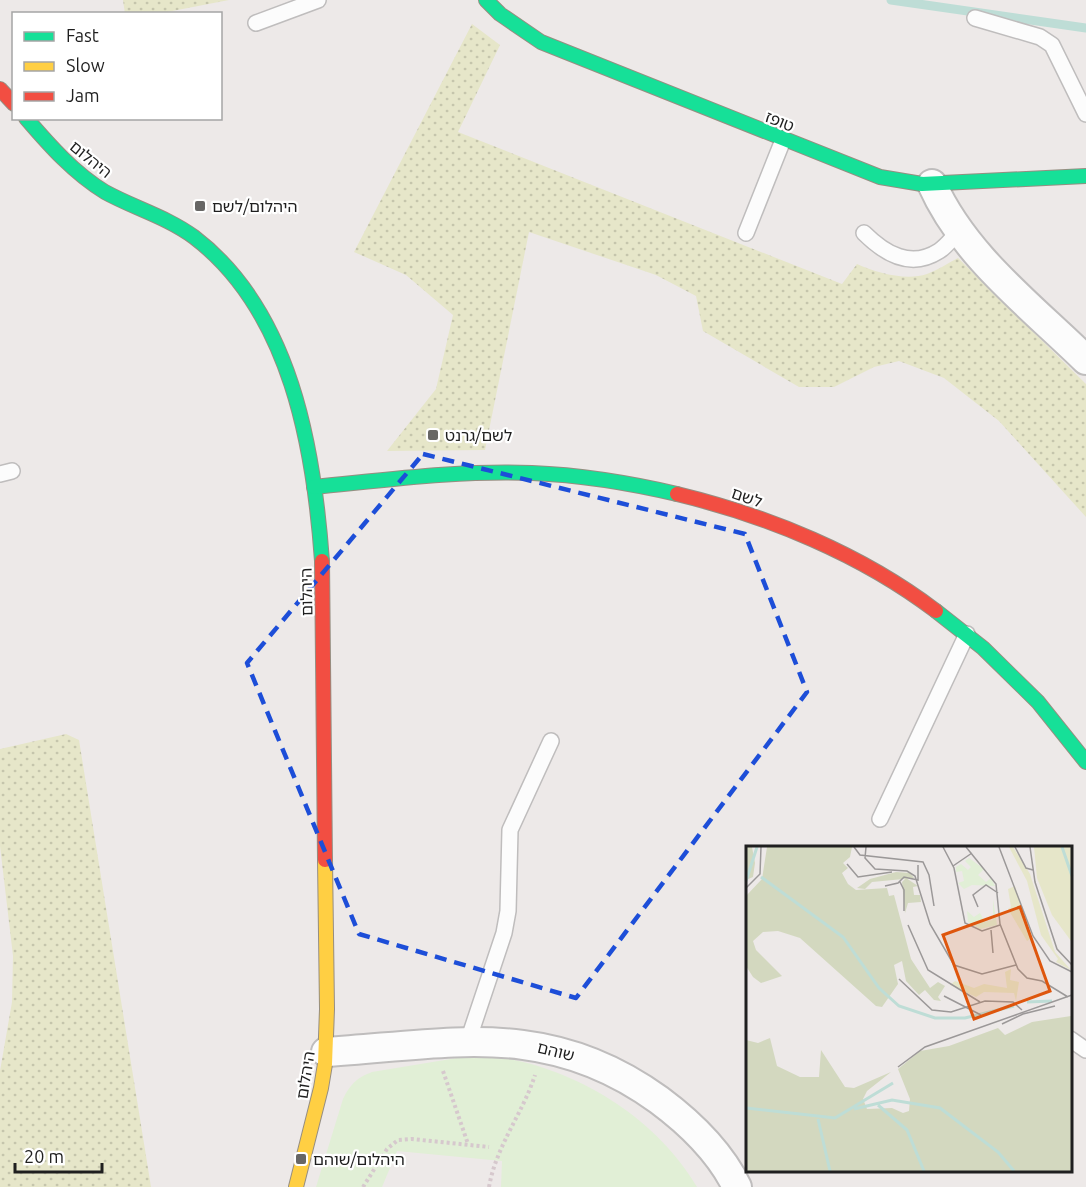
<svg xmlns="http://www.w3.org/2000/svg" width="1086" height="1187" viewBox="0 0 1086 1187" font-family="Ubuntu,'Noto Sans Hebrew',sans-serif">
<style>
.grass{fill:url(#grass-dots)}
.park{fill:#e1efd6}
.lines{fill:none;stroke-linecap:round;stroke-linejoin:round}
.stream{stroke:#beddd6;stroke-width:9}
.lane-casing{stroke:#bfbdbd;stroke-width:18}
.street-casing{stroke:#bfbdbd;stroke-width:32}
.fast-casing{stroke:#968e81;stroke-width:16}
.slow-casing{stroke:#968e81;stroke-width:16}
.jam-casing{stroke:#968e81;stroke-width:16}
.path{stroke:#d6c8cd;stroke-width:4;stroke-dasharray:3 3;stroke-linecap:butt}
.lane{stroke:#fcfcfc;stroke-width:15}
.street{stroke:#fcfcfc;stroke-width:28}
.fast{stroke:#16e098;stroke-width:14}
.slow{stroke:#ffcf43;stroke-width:14}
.jam{stroke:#f24e42;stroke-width:14}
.marked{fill:none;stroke:#1d4ed8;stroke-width:4.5;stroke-dasharray:12 8;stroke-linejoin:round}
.poi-dot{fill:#676665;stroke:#fff;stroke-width:2}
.labels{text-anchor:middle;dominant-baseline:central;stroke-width:4.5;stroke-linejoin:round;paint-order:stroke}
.street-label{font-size:16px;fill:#1f1f1f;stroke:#fff}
.poi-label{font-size:16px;fill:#1f1f1f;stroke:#fff;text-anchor:start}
.inset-river{fill:none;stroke:#beddd6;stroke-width:3}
.inset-road{fill:none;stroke:#9b9898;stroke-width:1.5}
.view{fill:#de560d;fill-opacity:0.15;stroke:#de560d;stroke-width:3}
.inset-edge{fill:none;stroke:#1f1f1f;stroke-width:3}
</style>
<defs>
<pattern id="grass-dots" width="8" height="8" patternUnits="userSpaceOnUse" patternTransform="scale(1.5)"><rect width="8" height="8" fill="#e6e6c9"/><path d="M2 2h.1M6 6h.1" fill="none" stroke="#c5c5ac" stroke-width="1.8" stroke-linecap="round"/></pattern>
</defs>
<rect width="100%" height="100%" fill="#ede9e8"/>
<!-- grass -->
<g class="grass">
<path d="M 123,0 L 229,0 L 162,13 L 125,14 Z"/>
<path d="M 472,24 L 500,45 L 458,132 L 842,284 L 857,264 C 877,273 906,281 927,274 C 938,270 948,263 958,258 L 1086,384 L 1086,517 L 999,421 L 944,378 L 899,361 L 874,367 L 834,387 L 799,387 L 703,331 L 696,296 L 656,275 L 529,232 L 485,450 L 387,451 L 436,389 L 453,315 L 406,275 L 354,252 Z"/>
<path d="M 66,734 L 79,740 L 151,1187 L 0,1187 L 0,1071 L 12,1002 L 13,956 L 0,846 L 0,749 Z"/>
</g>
<!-- park -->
<path class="park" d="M 475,1055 C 561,1059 653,1112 697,1187 L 501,1187 L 502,1161 L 397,1151 L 382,1187 L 316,1187 L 343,1099 C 350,1085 356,1078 372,1072 Z"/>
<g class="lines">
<!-- stream -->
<path class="stream" d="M 891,0 L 1086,28"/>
<defs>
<g id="lane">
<path d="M 975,18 L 1040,37 L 1052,45 L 1086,114"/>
<path d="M 256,23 L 318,0"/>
<path d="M 746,233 L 783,140"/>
<path d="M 864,233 C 885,254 911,269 939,251 C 947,246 953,237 959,231"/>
<path d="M 0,474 L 12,471"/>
<path d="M 880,819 L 967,634"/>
<path d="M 1070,1039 L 1086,1050"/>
<path d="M 468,1041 L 504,933 L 508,911 L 510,830 L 551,741"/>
</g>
<g id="street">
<path d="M 932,184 C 964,256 1031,306 1086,360"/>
<path d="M 326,1052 C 451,1044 548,1019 659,1100 C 690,1123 720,1152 737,1187"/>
</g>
<g id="fast">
<path d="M 486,0 L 500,14 L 541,42 L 880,177 L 922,184 L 1086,176"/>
<path d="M 26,118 C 50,146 74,173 105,192 C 134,208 167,217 194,237 C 291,311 314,448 322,561"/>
<path d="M 314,487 C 386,480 460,470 532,473 C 581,475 630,483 677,494"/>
<path d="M 936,611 L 983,648 L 1038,702 L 1086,762"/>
</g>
<path id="slow" d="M 296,1187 L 321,1088 L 325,1064 L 327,1009 L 325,860"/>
<g id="jam">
<path d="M 0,89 L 14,104"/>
<path d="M 677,494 C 768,516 861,554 936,611"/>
<path d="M 322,561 L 325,860"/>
</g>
</defs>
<!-- lane casing -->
<use href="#lane" class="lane-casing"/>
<!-- street casing -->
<use href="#street" class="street-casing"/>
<!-- fast casing -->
<use href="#fast" class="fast-casing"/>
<!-- slow casing -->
<use href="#slow" class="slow-casing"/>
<!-- jam casing -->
<use href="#jam" class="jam-casing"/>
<!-- path -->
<g class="path">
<path d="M 443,1071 L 468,1144"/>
<path d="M 363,1187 L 387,1149 L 398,1140 L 412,1139 L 489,1147"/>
<path d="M 489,1187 C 496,1146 523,1113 535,1075"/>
</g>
<!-- lane -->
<use href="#lane" class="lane"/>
<!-- street -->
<use href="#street" class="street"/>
<!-- fast -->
<use href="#fast" class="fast"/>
<!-- slow -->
<use href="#slow" class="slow"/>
<!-- jam -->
<use href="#jam" class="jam"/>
</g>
<!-- marked area -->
<path class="marked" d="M 423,454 L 745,534 L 807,692 L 576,998 L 359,934 L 247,663 Z"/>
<!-- markers -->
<g class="poi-dot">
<rect x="194" y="200" width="12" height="12" rx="3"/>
<rect x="427" y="429" width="12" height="12" rx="3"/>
<rect x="295" y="1153" width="12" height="12" rx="3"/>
</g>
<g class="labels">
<!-- street labels -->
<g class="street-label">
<text transform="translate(780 121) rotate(22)">טופז</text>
<text transform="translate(91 159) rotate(39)">היהלום</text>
<text transform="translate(747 497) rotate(19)">לשם</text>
<text transform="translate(306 592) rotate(-91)">היהלום</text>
<text transform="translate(556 1051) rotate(14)">שוהם</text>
<text transform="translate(305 1075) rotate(-81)">היהלום</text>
</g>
<!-- poi labels -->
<g class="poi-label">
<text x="212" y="206">היהלום/לשם</text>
<text x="445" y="435">לשם/גרנט</text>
<text x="313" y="1159">היהלום/שוהם</text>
</g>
</g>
<!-- overview -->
<g transform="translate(746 846)">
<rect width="326" height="326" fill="#ede9e8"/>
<path d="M 263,1 L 267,1 L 284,28 L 309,106 L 325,124 L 310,116 L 312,113 L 295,89 L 281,35 ZM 288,1 L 325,1 L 325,95 L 306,69 L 291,32 ZM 269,40 L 286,92 L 281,95 L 262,63 L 265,61 L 262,43 ZM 265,123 L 264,134 L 273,136 L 270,155 L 268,147 L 238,146 L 230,151 L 204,139 L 209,135 L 228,142 L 238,138 L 261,142 L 259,126 Z" fill="#e6e6c9"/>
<path d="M 0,1 L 6,1 L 9,17 L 7,31 L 0,34 ZM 21,1 L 106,1 L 104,11 L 97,17 L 102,22 L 96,27 L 102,38 L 110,44 L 141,42 L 143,50 L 148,49 L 165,113 L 184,142 L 192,136 L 199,140 L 192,151 L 195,155 L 188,154 L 179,144 L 173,149 L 160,135 L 156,115 L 148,119 L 152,138 L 136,161 L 130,160 L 54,92 L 32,85 L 17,86 L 7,95 L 10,104 L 36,130 L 15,137 L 7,131 L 0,120 L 0,50 L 16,33 ZM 150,26 L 164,27 L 168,32 L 126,36 L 119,43 L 111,42 L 124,33 ZM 160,32 L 172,40 L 167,41 L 168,49 L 174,49 L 175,56 L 162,57 L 159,67 L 156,36 ZM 325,170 L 325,325 L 0,325 L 0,194 L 12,197 L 24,192 L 31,220 L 54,231 L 73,231 L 75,204 L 99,241 L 108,242 L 145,226 L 121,245 L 117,253 L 121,263 L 146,262 L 157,267 L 163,265 L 164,253 L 152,223 L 174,205 L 203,200 L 252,182 L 259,189 L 286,176 Z" fill="#d3d8bf"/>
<path d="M 223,12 L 238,23 L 232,29 L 240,36 L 245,32 L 249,40 L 226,39 L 218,43 L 212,37 L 218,35 L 216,25 L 210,26 L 210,21 L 215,18 L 222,24 L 225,21 L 219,15 ZM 247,53 L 251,79 L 234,83 L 222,76 L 221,65 L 228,71 L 234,67 L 239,76 L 247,74 Z" fill="#e1efd6"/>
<path class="inset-river" d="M 316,1 L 326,30M 15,31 L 97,91 L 133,142 L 153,160 L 189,172 L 219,172 L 268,160M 0,35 L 11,1M 281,156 L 306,155M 132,259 L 161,284 L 178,325M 0,262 L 89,272 L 147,237M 108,263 L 146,254 L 194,262 L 252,306 L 268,325M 72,273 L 84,325"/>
<path class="inset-road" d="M 108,1 L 114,9 L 177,16 L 183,29 L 188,60M 120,1 L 119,12 L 129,23 L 161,25 L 169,30 L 184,78 L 208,119 L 236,128 L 270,119M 197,1 L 208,22 L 219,77 L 236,85 L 254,79M 220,1 L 250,38 L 254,78 L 272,123 L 281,132 L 296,135 L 322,151M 253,1 L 287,90 L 304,115 L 326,126M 269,1 L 280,22 L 287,24M 284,1 L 289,36 L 311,103 L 326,119M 101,18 L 112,31 L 146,26M 207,20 L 226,7M 154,36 L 158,44 L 158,65M 139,40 L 152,37 L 158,31 L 172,34 L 172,19M 0,42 L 14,28 L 15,1M 232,61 L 227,49 L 240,39 L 252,47M 162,79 L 182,124 L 234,156M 245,84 L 247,107M 153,133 L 186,164 L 205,166 L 239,155 L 267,156 L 276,164M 198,150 L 235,169M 256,178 L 277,168 L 309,160M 152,221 L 179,201 L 326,149"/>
<path class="view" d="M 274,61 L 304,145 L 228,173 L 197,89 Z"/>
<rect width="326" height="326" class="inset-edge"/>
</g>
<!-- legend -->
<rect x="12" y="12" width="210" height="108" fill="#ffffff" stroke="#a5a5a5" stroke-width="1.5"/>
<rect x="24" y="32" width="30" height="9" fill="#16e098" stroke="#a5a5a5" stroke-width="1.5"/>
<text x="66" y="42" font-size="18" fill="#1f1f1f">Fast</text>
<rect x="24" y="62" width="30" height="9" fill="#ffcf43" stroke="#a5a5a5" stroke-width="1.5"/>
<text x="66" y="72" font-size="18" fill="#1f1f1f">Slow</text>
<rect x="24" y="92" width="30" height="9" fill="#f24e42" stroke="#a5a5a5" stroke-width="1.5"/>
<text x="66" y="102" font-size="18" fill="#1f1f1f">Jam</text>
<!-- scale -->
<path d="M15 1163v9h87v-9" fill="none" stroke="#1f1f1f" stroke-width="3"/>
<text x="24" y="1163" font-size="18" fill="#1f1f1f" stroke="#ffffff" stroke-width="4.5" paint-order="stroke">20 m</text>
</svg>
